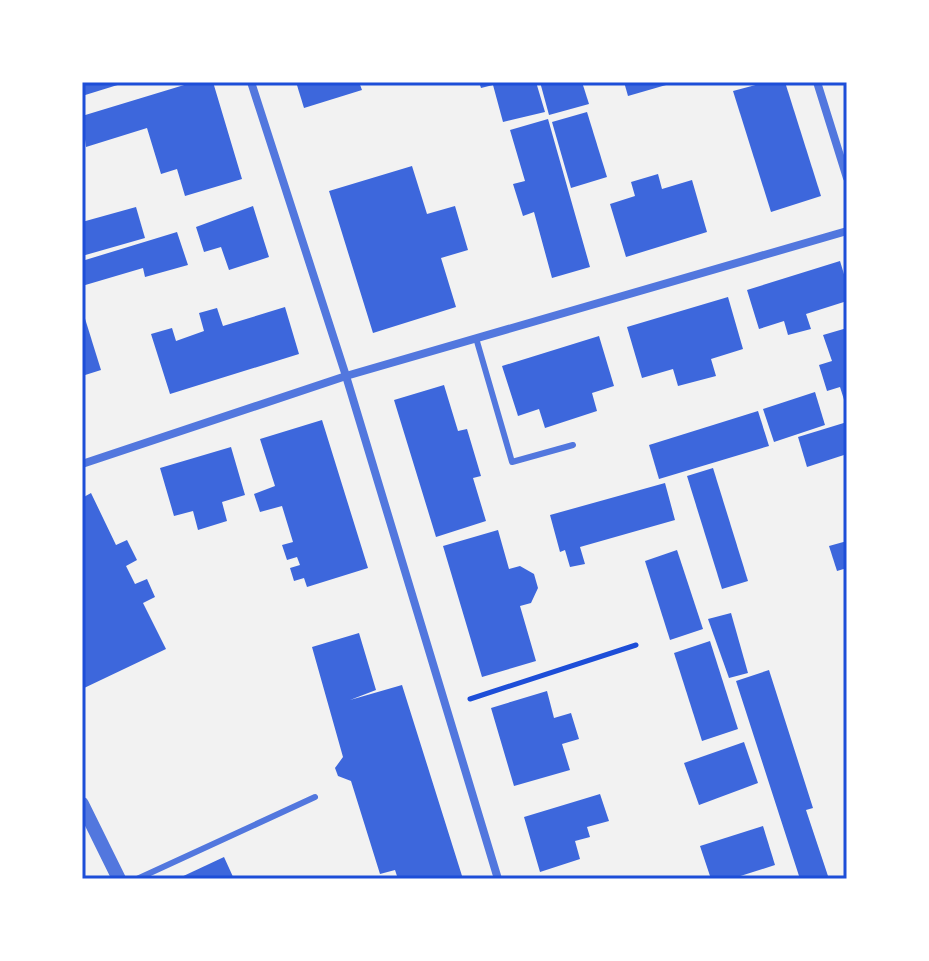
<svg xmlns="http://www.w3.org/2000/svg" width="929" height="961" viewBox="0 0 929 961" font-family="Spectral,serif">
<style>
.building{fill:#3d67dc}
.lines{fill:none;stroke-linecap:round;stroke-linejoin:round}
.path{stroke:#1d4ed8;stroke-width:5}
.service{stroke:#5277de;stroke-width:6}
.minor{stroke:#5277de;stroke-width:8}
.tertiary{stroke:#5277de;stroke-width:14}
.neatline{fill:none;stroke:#1d4ed8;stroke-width:3}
</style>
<rect width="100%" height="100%" fill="#f2f2f2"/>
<!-- building -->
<g class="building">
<path d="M 82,82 L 124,82 L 124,83 L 82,96 Z"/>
<path d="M 194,82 L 213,82 L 242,179 L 185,196 L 177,169 L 161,174 L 147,128 L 86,147 L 82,116 Z"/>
<path d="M 296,82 L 359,82 L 362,90 L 304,108 Z"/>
<path d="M 479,82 L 536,82 L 545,112 L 503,122 L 493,85 L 481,88 Z"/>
<path d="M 540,82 L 582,82 L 589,104 L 549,115 Z"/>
<path d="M 624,82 L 673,82 L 673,83 L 628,96 Z"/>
<path d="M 767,82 L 785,82 L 821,196 L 771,212 L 733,91 Z"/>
<path d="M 587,112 L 607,177 L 571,188 L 552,122 Z"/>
<path d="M 548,119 L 590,267 L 552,278 L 534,212 L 523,216 L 513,184 L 525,181 L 510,130 Z"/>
<path d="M 412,166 L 427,214 L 455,206 L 468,250 L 441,258 L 456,307 L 373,333 L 329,191 Z"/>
<path d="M 658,174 L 662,189 L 692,180 L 707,232 L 626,257 L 610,204 L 635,196 L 631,182 Z"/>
<path d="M 253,206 L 269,257 L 229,270 L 221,247 L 204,252 L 196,227 Z"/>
<path d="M 136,207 L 145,238 L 82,256 L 82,222 Z"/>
<path d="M 177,232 L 188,265 L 145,277 L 143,268 L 82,286 L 82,261 Z"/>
<path d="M 840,261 L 847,284 L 847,301 L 806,314 L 811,329 L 788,335 L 784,321 L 759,329 L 747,290 Z"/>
<path d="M 728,297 L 743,349 L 711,359 L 716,376 L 678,386 L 673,369 L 642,378 L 627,327 Z"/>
<path d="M 285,307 L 299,354 L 170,394 L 151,334 L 172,328 L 176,341 L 204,331 L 199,313 L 217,308 L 223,326 Z"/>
<path d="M 82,309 L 101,370 L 82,376 Z"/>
<path d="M 847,328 L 847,405 L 846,406 L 840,387 L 827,391 L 819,365 L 832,361 L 823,335 Z"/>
<path d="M 599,336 L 614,386 L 592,393 L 597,411 L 545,428 L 539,409 L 518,416 L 502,366 Z"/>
<path d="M 444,385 L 458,431 L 467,429 L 481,476 L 473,478 L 486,521 L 436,537 L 394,400 Z"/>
<path d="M 815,392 L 825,425 L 774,442 L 763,409 Z"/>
<path d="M 758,411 L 769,446 L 659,479 L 649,445 Z"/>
<path d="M 322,420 L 368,568 L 307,587 L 304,578 L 294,581 L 290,568 L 300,565 L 297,557 L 287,560 L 282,545 L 293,542 L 282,506 L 260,512 L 254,494 L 275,486 L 260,439 Z"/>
<path d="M 847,422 L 847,454 L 807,467 L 798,437 Z"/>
<path d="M 231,447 L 245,495 L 222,502 L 227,521 L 198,530 L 193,511 L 174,516 L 160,468 Z"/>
<path d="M 713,468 L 748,581 L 722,589 L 687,476 Z"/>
<path d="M 665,483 L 675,520 L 580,547 L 585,564 L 570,567 L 565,550 L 560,552 L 550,515 Z"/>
<path d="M 91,493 L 116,545 L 127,540 L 137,560 L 126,566 L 135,584 L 147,579 L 155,597 L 143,603 L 166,649 L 82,689 L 82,498 Z"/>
<path d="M 498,530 L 509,569 L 520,566 L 534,574 L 538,588 L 531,603 L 520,606 L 536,661 L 482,677 L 443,546 Z"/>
<path d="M 847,541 L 847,568 L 837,571 L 829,546 Z"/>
<path d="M 677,550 L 703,629 L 670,640 L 645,561 Z"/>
<path d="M 731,613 L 748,673 L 729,678 L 708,619 Z"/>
<path d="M 359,633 L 376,690 L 350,700 L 402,685 L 463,879 L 398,879 L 395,870 L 380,874 L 351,781 L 338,776 L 335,768 L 343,757 L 312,647 Z"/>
<path d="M 710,641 L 738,729 L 702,741 L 674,653 Z"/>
<path d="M 769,670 L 813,808 L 806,810 L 829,879 L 800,879 L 736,681 Z"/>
<path d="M 547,691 L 554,718 L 571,713 L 579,739 L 562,744 L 570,770 L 514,786 L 491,708 Z"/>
<path d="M 744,742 L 758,783 L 699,805 L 684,763 Z"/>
<path d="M 600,794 L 609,821 L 587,827 L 590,837 L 575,841 L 580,859 L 540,872 L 524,817 Z"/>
<path d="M 763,826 L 775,865 L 731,879 L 711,879 L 700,846 Z"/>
<path d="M 224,857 L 234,879 L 177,879 Z"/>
</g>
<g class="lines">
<!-- path -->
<path class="path" d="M 470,699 L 636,645"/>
<!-- service -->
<g class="service">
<path d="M 476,338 L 512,462 L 573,445"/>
<path d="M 137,879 L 315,797"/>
</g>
<!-- minor -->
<g class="minor">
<path d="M 251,82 L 346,376 L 498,879"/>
<path d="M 817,82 L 847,178"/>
<path d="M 82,464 L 346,376 L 847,231"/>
</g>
<!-- tertiary -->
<path class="tertiary" d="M 82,804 L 119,879"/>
</g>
<!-- border -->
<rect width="929" height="961" fill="none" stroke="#ffffff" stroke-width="168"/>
<rect x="84" y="84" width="761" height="793" class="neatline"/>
</svg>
